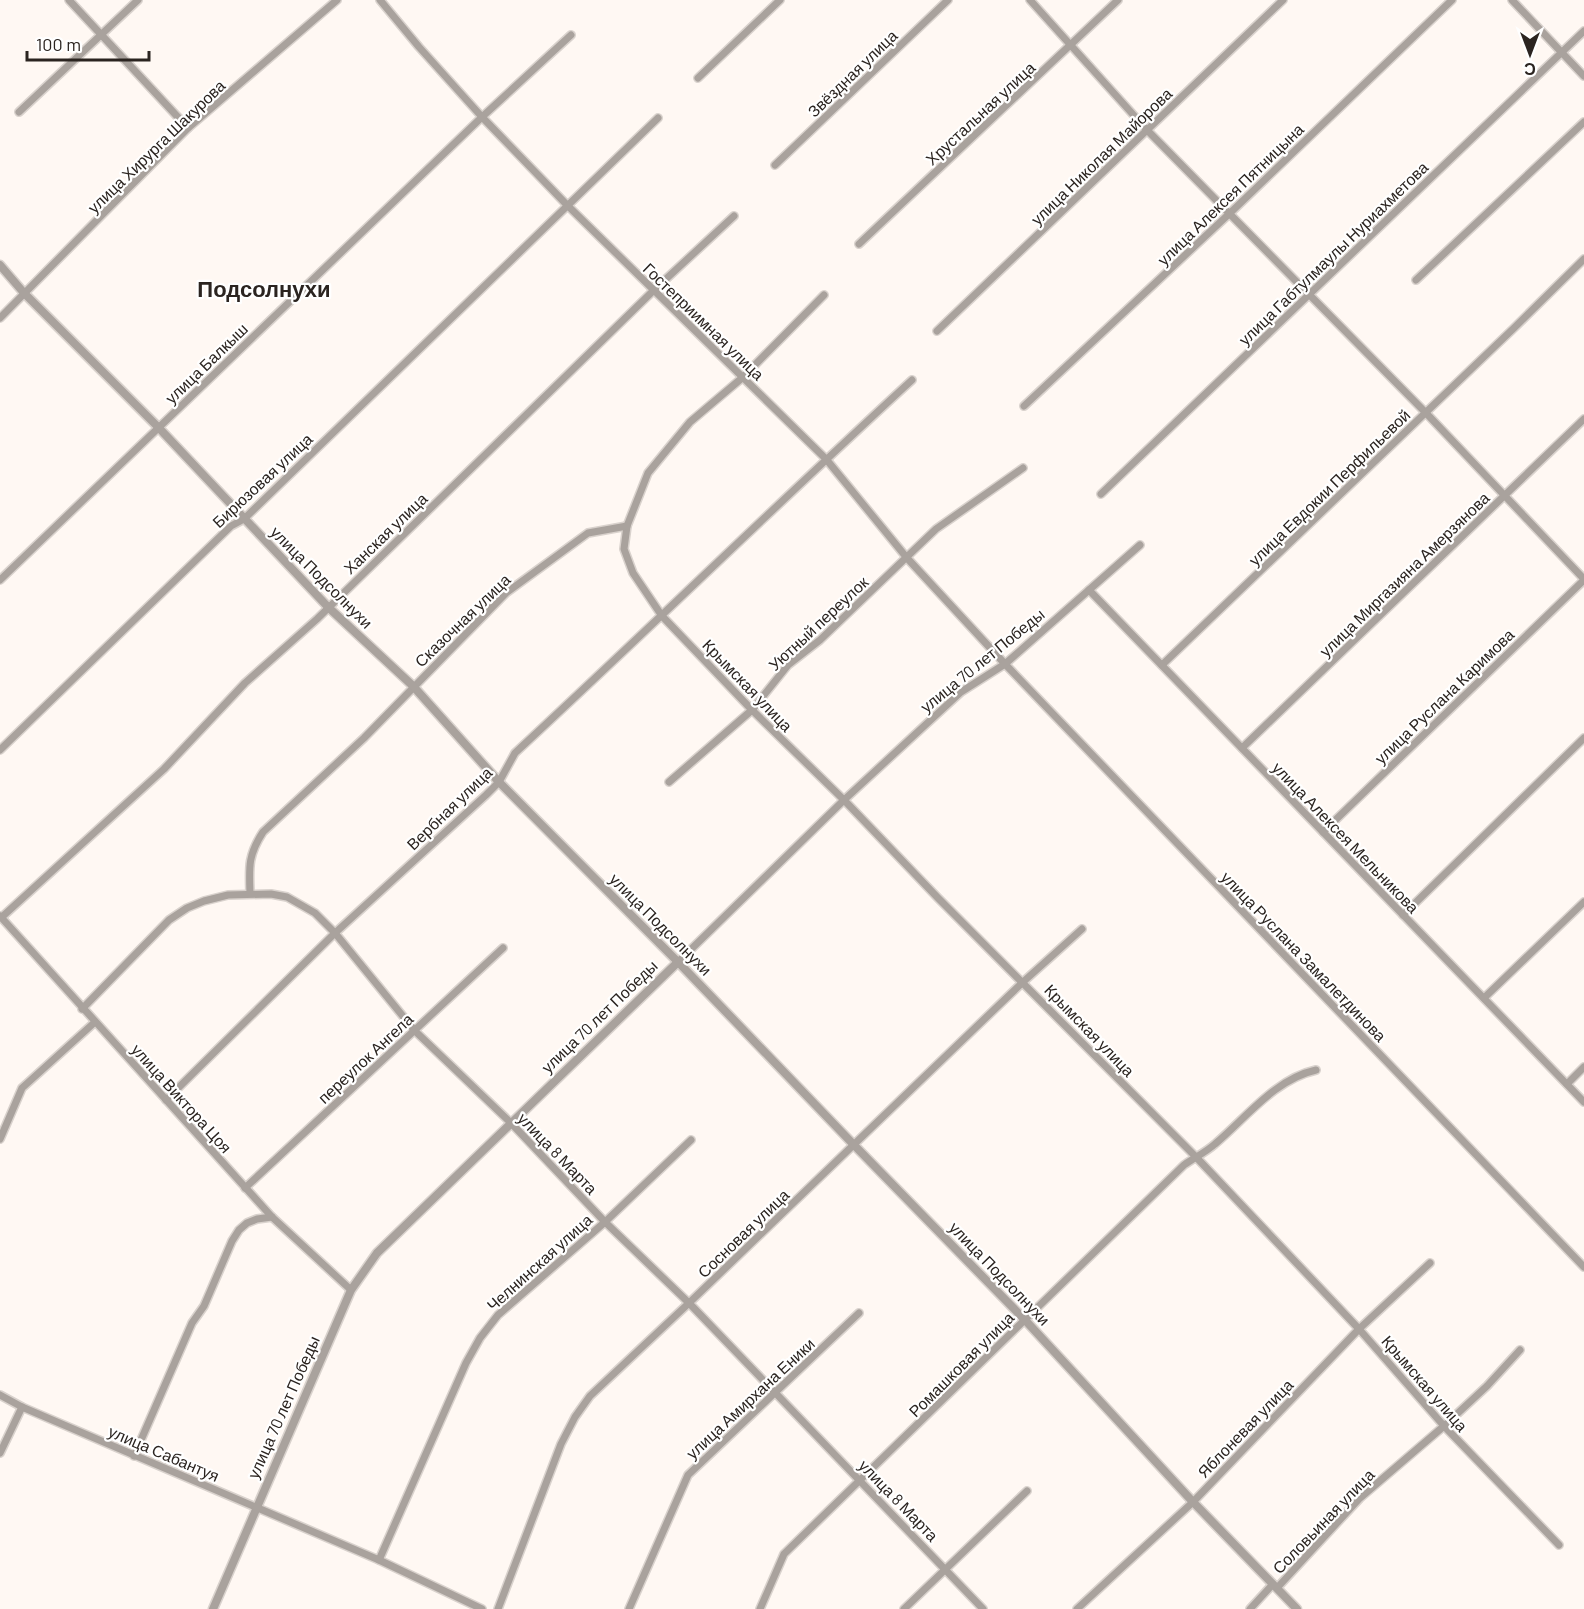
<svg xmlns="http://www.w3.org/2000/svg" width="1584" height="1609" viewBox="0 0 1584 1609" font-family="Barlow,sans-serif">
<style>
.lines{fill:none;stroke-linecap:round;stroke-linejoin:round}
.minor-casing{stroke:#d9d2cd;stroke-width:10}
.tertiary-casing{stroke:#d9d2cd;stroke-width:11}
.minor{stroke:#a9a29d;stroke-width:7}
.tertiary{stroke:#a9a29d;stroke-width:8}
.labels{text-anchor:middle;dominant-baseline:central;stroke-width:4.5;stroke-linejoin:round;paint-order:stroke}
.street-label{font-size:16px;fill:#2b2420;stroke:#fff}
.district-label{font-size:22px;font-weight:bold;fill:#2b2420;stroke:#fff}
</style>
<rect width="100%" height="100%" fill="#fff8f3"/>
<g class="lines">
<defs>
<g id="minor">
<path d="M 69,0 L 188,128"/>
<path d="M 380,0 L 419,47 L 482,117 L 567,205 L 826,459 L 907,558 L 1005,664 L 1584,1267"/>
<path d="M 1030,0 L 1147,130 L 1426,413 L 1584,579"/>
<path d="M 1512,0 L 1584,76"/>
<path d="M 698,78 L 780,0"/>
<path d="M 19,112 L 138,0"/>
<path d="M 775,165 L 948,0"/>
<path d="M 859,244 L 1118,0"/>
<path d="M 1416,280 L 1584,122"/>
<path d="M 824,295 L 742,378 L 690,422 L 648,473 L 627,526 L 624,549 L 633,573 L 662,616 L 752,710 L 844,800 L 938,898 L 1196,1157 L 1359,1329 L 1444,1426 L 1559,1545"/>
<path d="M 0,318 L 188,128 L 337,0"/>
<path d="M 937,331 L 1283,0"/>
<path d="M 1024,406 L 1229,214 L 1452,0"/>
<path d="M 1101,494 L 1584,31"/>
<path d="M 0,580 L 482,117 L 571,35"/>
<path d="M 1089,590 L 1584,1102"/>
<path d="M 1162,665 L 1514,328 L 1584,259"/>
<path d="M 1242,748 L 1584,419"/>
<path d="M 0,750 L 231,526 L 244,519 L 658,118"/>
<path d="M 669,782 L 752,710 L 788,665 L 820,640 L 936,529 L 1023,468"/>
<path d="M 1323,832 L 1584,580"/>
<path d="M 250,893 C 249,867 248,855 263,832 L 364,738 L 506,593 L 588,533 L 627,526"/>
<path d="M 1403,915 L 1584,738"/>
<path d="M 0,916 L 272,1217 L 351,1290"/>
<path d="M 2,917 L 164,769 L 245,683 L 317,619 L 653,291 L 734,216"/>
<path d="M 678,962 L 844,800 L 961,692 L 1005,664 L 1140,545"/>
<path d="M 1484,998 L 1584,902"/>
<path d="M 82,1009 L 169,920 L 187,908 L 204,901 L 228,895 L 271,894 L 287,897 L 315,913 L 335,933 L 415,1031 L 511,1123 L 605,1222 L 689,1303 L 983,1609"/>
<path d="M 1567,1084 L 1584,1067"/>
<path d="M 166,1100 L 335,933 L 486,795 L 499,782 L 515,753 C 648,630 778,503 912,380"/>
<path d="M 0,1139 L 22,1088 L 95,1022"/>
<path d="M 245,1188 L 503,948"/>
<path d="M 0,1395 L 22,1407 L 379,1560 L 482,1609"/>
<path d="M 0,1453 L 22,1407"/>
<path d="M 134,1456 L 192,1323 L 204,1306 L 232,1241 L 239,1230 L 247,1223 L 257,1219 L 272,1217"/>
<path d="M 379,1560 L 466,1363 L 480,1338 L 498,1315 L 605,1222 L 691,1140"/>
<path d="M 1277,1588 L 1360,1498 L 1444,1426 L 1487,1386 L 1520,1350"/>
<path d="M 498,1609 L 561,1444 L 575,1417 L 590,1396 L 689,1303 L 1023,982 L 1082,929"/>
<path d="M 629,1609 L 688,1475 L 859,1313"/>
<path d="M 760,1609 L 784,1554 L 1184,1165 C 1194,1158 1206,1152 1215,1144 C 1246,1118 1275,1079 1316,1070"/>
<path d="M 904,1609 L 1027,1491"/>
<path d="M 1077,1609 L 1193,1502 L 1359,1329 L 1430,1263"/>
<path d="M 1250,1609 L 1273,1584"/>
</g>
<g id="tertiary">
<path d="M 0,265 L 24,293 L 158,427 L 328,607 L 413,686 L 499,782 L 678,962 L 854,1145 L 1025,1320 L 1193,1502 L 1297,1609"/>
<path d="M 213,1609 L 351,1290 L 377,1253 L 678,962"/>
</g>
</defs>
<!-- minor casing -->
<use href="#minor" class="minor-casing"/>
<!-- tertiary casing -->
<use href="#tertiary" class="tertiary-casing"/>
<!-- minor -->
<use href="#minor" class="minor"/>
<!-- tertiary -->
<use href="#tertiary" class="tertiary"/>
</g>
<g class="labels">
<!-- street labels -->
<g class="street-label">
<text transform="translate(852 73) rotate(-44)">Звёздная улица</text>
<text transform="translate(980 113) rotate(-43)">Хрустальная улица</text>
<text transform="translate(156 146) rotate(-44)">улица Хирурга Шакурова</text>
<text transform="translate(1101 156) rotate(-44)">улица Николая Майорова</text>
<text transform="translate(1230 194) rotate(-44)">улица Алексея Пятницына</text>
<text transform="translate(1333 253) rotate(-44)">улица Габтулмаулы Нуриахметова</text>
<text transform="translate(704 321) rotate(44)">Гостеприимная улица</text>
<text transform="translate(206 363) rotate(-44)">улица Балкыш</text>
<text transform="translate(262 480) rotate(-43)">Бирюзовая улица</text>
<text transform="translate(1329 487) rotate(-44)">улица Евдокии Перфильевой</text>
<text transform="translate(385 533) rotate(-44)">Ханская улица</text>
<text transform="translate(1404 574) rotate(-44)">улица Миргазияна Амерзянова</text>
<text transform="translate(322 577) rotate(45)">улица Подсолнухи</text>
<text transform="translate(462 620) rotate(-44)">Сказочная улица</text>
<text transform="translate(818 623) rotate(-43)">Уютный переулок</text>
<text transform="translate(982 660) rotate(-39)">улица 70 лет Победы</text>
<text transform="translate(748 685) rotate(46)">Крымская улица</text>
<text transform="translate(1444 696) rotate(-44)">улица Руслана Каримова</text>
<text transform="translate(449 808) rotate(-44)">Вербная улица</text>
<text transform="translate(1346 837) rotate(46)">улица Алексея Мельникова</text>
<text transform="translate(661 924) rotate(45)">улица Подсолнухи</text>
<text transform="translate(1304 956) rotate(46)">улица Руслана Замалетдинова</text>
<text transform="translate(599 1016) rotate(-44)">улица 70 лет Победы</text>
<text transform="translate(1090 1030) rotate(46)">Крымская улица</text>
<text transform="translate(365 1058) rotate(-43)">переулок Ангела</text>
<text transform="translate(182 1098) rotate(48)">улица Виктора Цоя</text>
<text transform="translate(558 1153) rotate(46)">улица 8 Марта</text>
<text transform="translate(743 1233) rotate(-44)">Сосновая улица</text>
<text transform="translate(539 1262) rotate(-42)">Челнинская улица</text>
<text transform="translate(1000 1273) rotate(46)">улица Подсолнухи</text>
<text transform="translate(961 1364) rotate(-45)">Ромашковая улица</text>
<text transform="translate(1425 1383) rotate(49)">Крымская улица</text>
<text transform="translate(750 1398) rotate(-43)">улица Амирхана Еники</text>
<text transform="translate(283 1407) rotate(-66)">улица 70 лет Победы</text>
<text transform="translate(1245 1428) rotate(-46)">Яблоневая улица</text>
<text transform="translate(164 1453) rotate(23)">улица Сабантуя</text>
<text transform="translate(899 1500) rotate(46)">улица 8 Марта</text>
<text transform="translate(1323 1521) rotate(-46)">Соловьиная улица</text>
</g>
<!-- district labels -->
<g class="district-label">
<text x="264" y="288">Подсолнухи</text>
</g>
</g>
<!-- north arrow -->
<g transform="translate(1530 54) rotate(180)" stroke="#ffffff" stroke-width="4.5" paint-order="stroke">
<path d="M0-4.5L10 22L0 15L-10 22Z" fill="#2b2420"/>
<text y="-9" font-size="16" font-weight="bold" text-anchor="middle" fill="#2b2420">С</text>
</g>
<!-- scale -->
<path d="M27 51v9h122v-9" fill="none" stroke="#2b2420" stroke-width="3"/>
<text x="36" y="51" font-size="18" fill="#2b2420" stroke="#ffffff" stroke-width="4.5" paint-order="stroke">100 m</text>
</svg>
